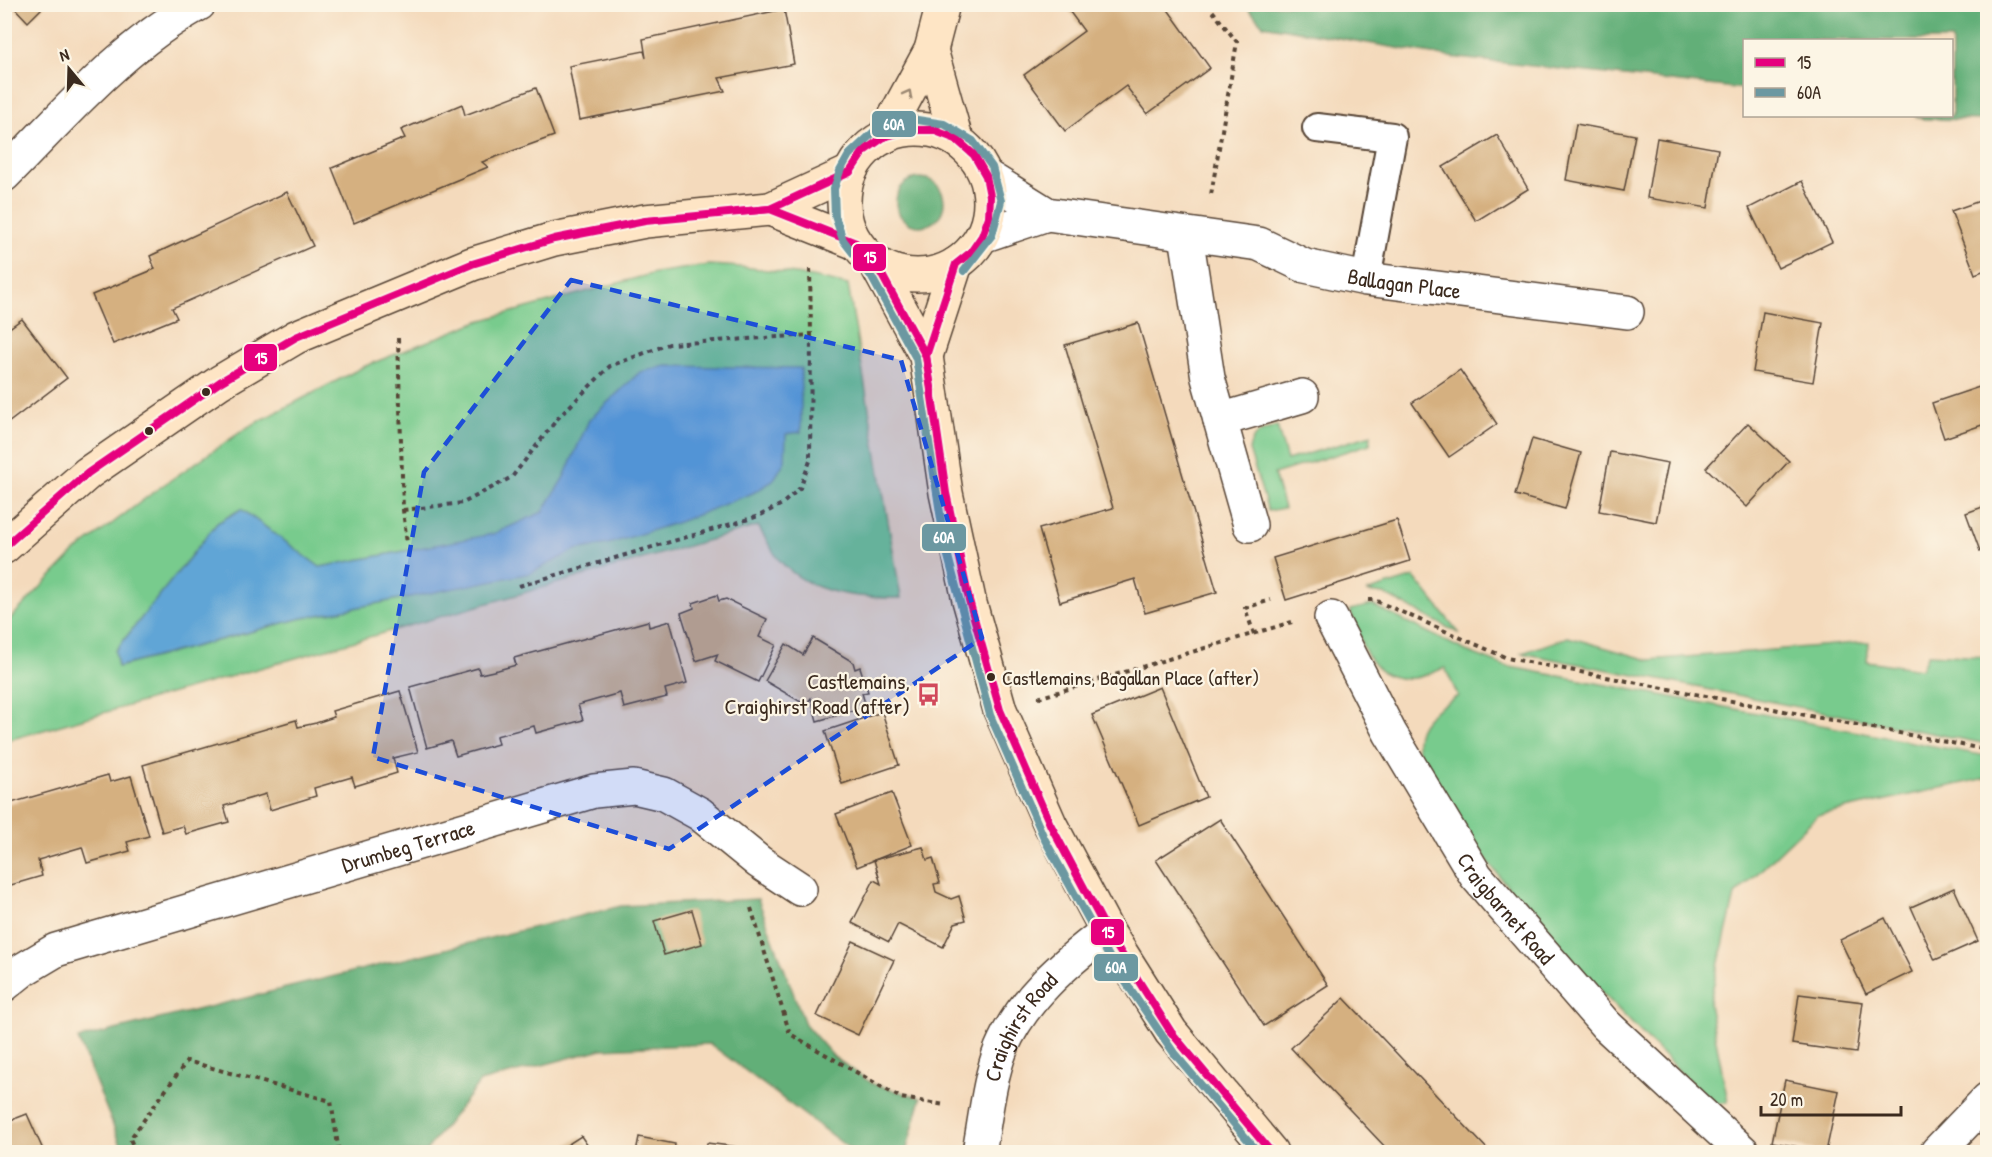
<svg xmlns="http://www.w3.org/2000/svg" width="1992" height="1157" viewBox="0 0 1992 1157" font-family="'Patrick Hand',sans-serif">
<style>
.green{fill:#78cb8d;stroke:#5a7a56;stroke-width:1.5}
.forest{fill:#62af78;stroke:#4e6c4b;stroke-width:1.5}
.water{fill:#61a5d6;stroke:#4e687a;stroke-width:1.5}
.building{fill:#d5b080}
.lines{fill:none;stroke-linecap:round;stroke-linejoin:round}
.lane-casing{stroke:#574436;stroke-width:32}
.street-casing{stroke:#574436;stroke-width:36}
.secondary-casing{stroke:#574436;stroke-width:36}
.path{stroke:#574436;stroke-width:4;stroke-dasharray:4.5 4.5;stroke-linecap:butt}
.lane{stroke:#fff;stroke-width:28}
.street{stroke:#fff;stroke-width:33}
.secondary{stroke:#fee5c5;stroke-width:33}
.bus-1-casing{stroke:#fcf5e5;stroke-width:12}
.bus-2-casing{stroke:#fcf5e5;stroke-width:12}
.bus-1{stroke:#e6007e;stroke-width:8}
.bus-2{stroke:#6c98a1;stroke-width:8}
.oneway{stroke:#9c8872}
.marked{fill:#1d4ed8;fill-opacity:0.2;stroke:#1d4ed8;stroke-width:4.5;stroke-dasharray:12 8;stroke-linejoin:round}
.bus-dot{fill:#3b2a1e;stroke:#fcf5e5;stroke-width:2}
.labels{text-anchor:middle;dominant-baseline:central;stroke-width:4.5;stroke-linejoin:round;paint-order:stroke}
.bus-label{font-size:20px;fill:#3b2a1e;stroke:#fcf5e5;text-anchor:start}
.street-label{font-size:22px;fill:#3b2a1e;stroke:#fcf5e5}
.poi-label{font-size:22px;fill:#3b2a1e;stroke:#fcf5e5;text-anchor:end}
.line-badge{stroke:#fcf5e5;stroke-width:2}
.badge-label{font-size:16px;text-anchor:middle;font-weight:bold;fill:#fff}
</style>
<rect width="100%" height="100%" fill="#fcf5e5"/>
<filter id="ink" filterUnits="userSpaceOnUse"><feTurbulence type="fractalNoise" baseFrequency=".0167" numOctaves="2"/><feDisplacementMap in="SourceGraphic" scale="12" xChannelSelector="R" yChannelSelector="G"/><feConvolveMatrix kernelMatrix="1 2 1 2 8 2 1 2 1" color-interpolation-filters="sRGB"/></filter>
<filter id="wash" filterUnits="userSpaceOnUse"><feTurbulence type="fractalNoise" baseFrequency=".008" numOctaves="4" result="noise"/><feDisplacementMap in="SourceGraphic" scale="24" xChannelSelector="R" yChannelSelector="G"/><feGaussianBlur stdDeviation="1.35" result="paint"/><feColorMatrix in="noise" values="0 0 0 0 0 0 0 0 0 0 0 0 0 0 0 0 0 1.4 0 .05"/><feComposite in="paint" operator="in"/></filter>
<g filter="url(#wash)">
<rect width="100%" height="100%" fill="#f4dabc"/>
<!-- green -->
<g class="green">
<path d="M 709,265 C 757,267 801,273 848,285 L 901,598 C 858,598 811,595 780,561 C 772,552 765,537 758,526 L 5,741 L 5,624 L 76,551 L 159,488 L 248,427 L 363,367 L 479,321 L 655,273 Z"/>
<path d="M 1277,426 L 1287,460 L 1371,435 L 1370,444 L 1274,474 L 1284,508 L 1268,511 L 1249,450 C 1252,433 1262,431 1277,426 Z"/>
<path d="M 1414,577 L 1460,634 L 1384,594 L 1366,592 Z"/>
<path d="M 1372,605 L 1466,651 L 1505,666 L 1987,756 L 1987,778 L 1818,815 L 1735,895 L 1709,1004 L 1728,1102 L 1713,1105 C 1617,1008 1516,913 1443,797 C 1433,781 1419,764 1417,745 C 1415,719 1439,708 1458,696 L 1445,668 C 1435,671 1424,677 1414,678 C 1368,683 1363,644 1350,610 Z"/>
<path d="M 1568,637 L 1649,660 L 1869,642 L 1867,661 L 1921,669 L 1928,654 L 1987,657 L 1987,744 L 1522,653 Z"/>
</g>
<!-- forest -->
<g class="forest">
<path d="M 1245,5 L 1987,5 L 1987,120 L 1924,119 L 1914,116 L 1952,116 L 1952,40 L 1744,40 L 1744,89 L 1449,57 L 1263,25 Z"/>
<circle cx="920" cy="202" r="24"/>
<path d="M 758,899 L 805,1024 L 834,1057 L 873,1084 L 921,1098 L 906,1152 L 854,1152 L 710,1044 L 602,1049 L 480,1082 L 425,1152 L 124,1152 L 78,1039 L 621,906 Z"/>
</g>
<!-- water -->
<path class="water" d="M 666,366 L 801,368 L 801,432 L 786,434 L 785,461 L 773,481 L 753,493 L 679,522 L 608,544 L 575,550 L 531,573 L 299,619 L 118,667 L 115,651 L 217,523 L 241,509 L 320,567 L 493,534 L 543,512 L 564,477 L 589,420 L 640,372 Z"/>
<g id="blocks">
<!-- building -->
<g class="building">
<path d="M 11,4 L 46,4 L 28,22 Z"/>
<path d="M 1064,4 L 1164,4 L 1210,68 L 1147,114 L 1126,86 L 1065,131 L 1024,75 L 1084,31 Z"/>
<path d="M 784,9 L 794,64 L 719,78 L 725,91 L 579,120 L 569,66 L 644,51 L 646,58 L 643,39 Z"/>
<path d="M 536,88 L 554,136 L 482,162 L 488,167 L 354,223 L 332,168 L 405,138 L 401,130 L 462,104 L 465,115 Z"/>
<path d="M 1576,124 L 1635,135 L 1624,191 L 1566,180 Z"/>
<path d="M 1497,135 L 1528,189 L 1476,221 L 1443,167 Z"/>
<path d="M 1657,138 L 1718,149 L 1708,208 L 1647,198 Z"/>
<path d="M 1802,181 L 1832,242 L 1778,268 L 1749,208 Z"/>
<path d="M 287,192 L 313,246 L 172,308 L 177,318 L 113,344 L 92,295 L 155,269 L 150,256 Z"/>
<path d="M 1988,198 L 1988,269 L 1975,274 L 1951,211 Z"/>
<path d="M 1763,312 L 1823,323 L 1813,382 L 1753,372 Z"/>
<path d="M 22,319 L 67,378 L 4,426 L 4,332 Z"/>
<path d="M 1138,323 L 1217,592 L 1145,613 L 1135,579 L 1060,602 L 1039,529 L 1113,508 L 1065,345 Z"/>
<path d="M 1460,370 L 1497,424 L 1449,457 L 1412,403 Z"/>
<path d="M 1988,384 L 1988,423 L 1944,438 L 1932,403 Z"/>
<path d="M 1748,423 L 1789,461 L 1747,507 L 1706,468 Z"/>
<path d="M 1532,439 L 1581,453 L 1565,509 L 1515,495 Z"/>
<path d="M 1610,452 L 1668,463 L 1656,522 L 1599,511 Z"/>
<path d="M 1988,505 L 1988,548 L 1980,551 L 1966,513 Z"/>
<path d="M 1397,520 L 1410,561 L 1286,600 L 1273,558 Z"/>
<path d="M 717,595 L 719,601 L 726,599 L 767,619 L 759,637 L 776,645 L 758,682 L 715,661 L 718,654 L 696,661 L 681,613 L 694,608 L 693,603 Z"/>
<path d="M 648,621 L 649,627 L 670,621 L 687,683 L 665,689 L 667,697 L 624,708 L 620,693 L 578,705 L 583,720 L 536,733 L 534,726 L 496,736 L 498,744 L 456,756 L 451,741 L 427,748 L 410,687 L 478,668 L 480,674 L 498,670 L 516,665 L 514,658 Z"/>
<path d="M 813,638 L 853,662 L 855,669 L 860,667 L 868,692 L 862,693 L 866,707 L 817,721 L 811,698 L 806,705 L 765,681 L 786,644 L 803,655 Z"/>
<path d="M 1160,687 L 1206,797 L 1139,825 L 1092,715 Z"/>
<path d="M 400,691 L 418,752 L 393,758 L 397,773 L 355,786 L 352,777 L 314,788 L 316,796 L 270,810 L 266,794 L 224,806 L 229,822 L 186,834 L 183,826 L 162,832 L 143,765 L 296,720 L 298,727 L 316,723 L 334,717 L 332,711 Z"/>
<path d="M 882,712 L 899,765 L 842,784 L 825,731 Z"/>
<path d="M 108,775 L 110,782 L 131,776 L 149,836 L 127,842 L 130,851 L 87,863 L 82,847 L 38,860 L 42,876 L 4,887 L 4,805 Z"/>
<path d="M 892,793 L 912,845 L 857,867 L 836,814 Z"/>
<path d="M 1220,819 L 1328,985 L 1264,1026 L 1156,860 Z"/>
<path d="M 923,847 L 927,860 L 933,858 L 940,883 L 934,884 L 936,892 L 951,899 L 959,896 L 966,920 L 955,923 L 943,947 L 898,924 L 889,942 L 852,923 L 874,880 L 881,884 L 874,860 Z"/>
<path d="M 1954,888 L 1978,941 L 1935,960 L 1911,907 Z"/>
<path d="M 692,910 L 702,944 L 664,955 L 654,921 Z"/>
<path d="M 1885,918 L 1912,972 L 1866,994 L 1840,940 Z"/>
<path d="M 853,941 L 894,960 L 858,1035 L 817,1016 Z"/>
<path d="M 1799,994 L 1863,1002 L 1856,1053 L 1792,1044 Z"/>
<path d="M 1344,998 L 1490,1152 L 1390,1152 L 1291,1048 Z"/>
<path d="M 1785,1080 L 1839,1091 L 1826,1152 L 1772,1142 Z"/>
<path d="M 27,1114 L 44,1152 L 4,1152 L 4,1123 Z"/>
<path d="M 581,1136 L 592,1152 L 556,1152 Z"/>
<path d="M 639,1137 L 675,1144 L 674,1152 L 636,1152 Z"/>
<path d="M 707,1143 L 745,1148 L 744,1152 L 706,1152 Z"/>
</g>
</g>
</g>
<g filter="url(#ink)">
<use href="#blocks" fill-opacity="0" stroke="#574436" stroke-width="1.5"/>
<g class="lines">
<defs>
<path id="lane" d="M 1317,128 L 1392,137 L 1366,279"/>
<g id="street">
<path d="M 4,175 C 64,115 123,45 199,4"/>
<path id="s1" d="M 986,176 L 1047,214 L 1259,244 L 1305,266 L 1366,279 L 1627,312"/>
<path d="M 1186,235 L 1208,378 L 1250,525"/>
<path d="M 982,236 L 1047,214"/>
<path d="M 1220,420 L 1302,396"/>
<path id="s2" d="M 1331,618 L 1390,733 L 1476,876 L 1606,1025 L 1743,1152"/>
<path id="s3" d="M 4,985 L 24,969 L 56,950 L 594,791 L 634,787 L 664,794 L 700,814 L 759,862 L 800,889"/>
<path id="s4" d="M 979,1152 C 985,1121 989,1079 1001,1049 C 1022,999 1065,963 1107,931"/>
<path d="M 1937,1152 L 1988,1099"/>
</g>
<g id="secondary">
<path d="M 931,50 L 956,139"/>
<circle cx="917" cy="202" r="73"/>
<path d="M 884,137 L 931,50 L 943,4"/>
<path d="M 770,209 L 856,243"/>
<path d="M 876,264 L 926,356 L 946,493 L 969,600 L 1000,710 L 1050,824 L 1107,931 L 1171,1032 L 1271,1152"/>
<path d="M 926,356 L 956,264"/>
<path d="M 4,547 L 88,473 L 220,382 L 296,337 L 472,264 L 554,239 L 645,221 L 770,209 L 850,172"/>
</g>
</defs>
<!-- lane casing -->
<use href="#lane" class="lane-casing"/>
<!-- street casing -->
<use href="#street" class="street-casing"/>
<!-- secondary casing -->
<use href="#secondary" class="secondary-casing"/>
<!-- path -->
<g class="path">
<path d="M 1207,4 L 1237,42 L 1211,195"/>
<path d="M 398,338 L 403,510 L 407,544"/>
<path d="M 403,510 L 463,503 L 512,477 L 558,418 L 610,366 L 669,344 L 811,335 L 810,268"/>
<path d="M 519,586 L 759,516 L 782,504 L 800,488 L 810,461 L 811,335"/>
<path d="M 1368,600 L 1374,600 L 1507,658 L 1988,750"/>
<path d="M 1254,634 L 1245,608 L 1271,600"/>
<path d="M 1038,698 L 1292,622"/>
<path d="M 751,908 L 790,1034 L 901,1098 L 945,1105"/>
<path d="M 136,1152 L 130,1139 L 187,1061 L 331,1101 L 339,1152"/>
</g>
<!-- lane -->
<use href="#lane" class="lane"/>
<!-- street -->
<use href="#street" class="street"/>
<!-- secondary -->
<use href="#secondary" class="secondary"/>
<defs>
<g id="bus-1">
<path d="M 737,212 L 770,209 L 856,243 L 876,264 L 926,356 L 931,387"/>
<path d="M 4,547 L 88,473 L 220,382 L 296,337 L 472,264 L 554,239 L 645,221 L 770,209 L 850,172 L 864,151 L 884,137 L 908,130 L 933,130 L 956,139 L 974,155 L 986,176 L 990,196 L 989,217 L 982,236 L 971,252 L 956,264 L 926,356 L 946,493 L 969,600 L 1000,710 L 1050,824 L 1107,931 L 1171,1032 L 1271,1152"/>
</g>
<path id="bus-2" d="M 964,271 L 992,235 L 1001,201 L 992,167 L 973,141 L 944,124 L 911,119 L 877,129 L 849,155 L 840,171 L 834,189 L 835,216 L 843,240 L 871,276 L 916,358 L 945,545 L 990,715 L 1045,840 L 1112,962 L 1174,1053 L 1258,1152"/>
</defs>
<!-- bus-1 casing -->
<use href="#bus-1" class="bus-1-casing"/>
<!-- bus-2 casing -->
<use href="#bus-2" class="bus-2-casing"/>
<!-- bus-1 -->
<use href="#bus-1" class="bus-1"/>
<!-- bus-2 -->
<use href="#bus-2" class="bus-2"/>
</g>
<!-- one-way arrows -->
<defs><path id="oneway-chevron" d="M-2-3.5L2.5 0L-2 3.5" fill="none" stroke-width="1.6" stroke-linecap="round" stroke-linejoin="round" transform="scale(1.5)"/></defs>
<use class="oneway" href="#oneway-chevron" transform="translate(908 94) rotate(-62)"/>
</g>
<!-- marked area -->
<path class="marked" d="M 571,280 L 901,360 L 982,638 L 669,849 L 373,757 L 424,472 Z"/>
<!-- icons -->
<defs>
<symbol id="bus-bare" viewBox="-9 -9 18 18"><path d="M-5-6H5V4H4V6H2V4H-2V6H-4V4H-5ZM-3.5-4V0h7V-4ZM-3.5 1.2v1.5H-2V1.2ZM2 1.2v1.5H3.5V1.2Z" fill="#d1495b" stroke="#fcf5e5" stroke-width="2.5" paint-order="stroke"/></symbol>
</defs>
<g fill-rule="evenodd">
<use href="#bus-bare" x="912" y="678" width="33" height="33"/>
</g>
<!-- markers -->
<g class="bus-dot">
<circle cx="206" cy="392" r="5"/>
<circle cx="149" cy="431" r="5"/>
<circle cx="991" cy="677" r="5"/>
</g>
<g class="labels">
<!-- bus labels -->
<g class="bus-label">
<text x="1002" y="677">Castlemains, Bagallan Place (after)</text>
</g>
<!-- street labels -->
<g class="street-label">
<text stroke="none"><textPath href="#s1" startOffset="438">Ballagan Place</textPath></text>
<text stroke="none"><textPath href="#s3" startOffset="430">Drumbeg Terrace</textPath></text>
<text stroke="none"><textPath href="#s2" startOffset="340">Craigbarnet Road</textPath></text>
<text stroke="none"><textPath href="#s4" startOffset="134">Craighirst Road</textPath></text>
</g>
<!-- poi labels -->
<g class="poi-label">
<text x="910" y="681">Castlemains,<tspan x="910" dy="25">Craighirst Road (after)</tspan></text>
</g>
</g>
<g class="line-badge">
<rect x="871" y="110" width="46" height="28" rx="6" fill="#6c98a1"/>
<rect x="852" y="243" width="35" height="29" rx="6" fill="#e6007e"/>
<rect x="243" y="343" width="35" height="29" rx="6" fill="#e6007e"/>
<rect x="921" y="523" width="46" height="29" rx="6" fill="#6c98a1"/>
<rect x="1090" y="918" width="35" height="28" rx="6" fill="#e6007e"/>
<rect x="1093" y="953" width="46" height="29" rx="6" fill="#6c98a1"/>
</g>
<g class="badge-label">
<text x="894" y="130">60A</text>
<text x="870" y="263">15</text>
<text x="261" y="364">15</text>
<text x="944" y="543">60A</text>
<text x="1108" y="938">15</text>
<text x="1116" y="973">60A</text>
</g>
<!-- margin -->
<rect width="1992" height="1157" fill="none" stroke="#fcf5e5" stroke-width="24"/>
<!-- legend -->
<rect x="1743" y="39" width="210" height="78" fill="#fcf5e5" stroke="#afa495" stroke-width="1.5"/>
<rect x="1755" y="58" width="30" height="9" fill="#e6007e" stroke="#afa495" stroke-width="1.5"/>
<text x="1797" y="69" font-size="18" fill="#3b2a1e">15</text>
<rect x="1755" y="88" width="30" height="9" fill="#6c98a1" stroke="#afa495" stroke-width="1.5"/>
<text x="1797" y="99" font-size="18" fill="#3b2a1e">60A</text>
<!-- north arrow -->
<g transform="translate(69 69) rotate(341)" stroke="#fcf5e5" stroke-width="4.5" paint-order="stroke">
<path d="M0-4.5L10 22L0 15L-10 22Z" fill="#3b2a1e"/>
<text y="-9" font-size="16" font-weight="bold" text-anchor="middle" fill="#3b2a1e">N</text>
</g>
<!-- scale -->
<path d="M1761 1106v9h140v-9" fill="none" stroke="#3b2a1e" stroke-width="3"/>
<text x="1770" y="1106" font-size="18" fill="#3b2a1e" stroke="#fcf5e5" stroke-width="4.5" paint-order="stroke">20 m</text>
</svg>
